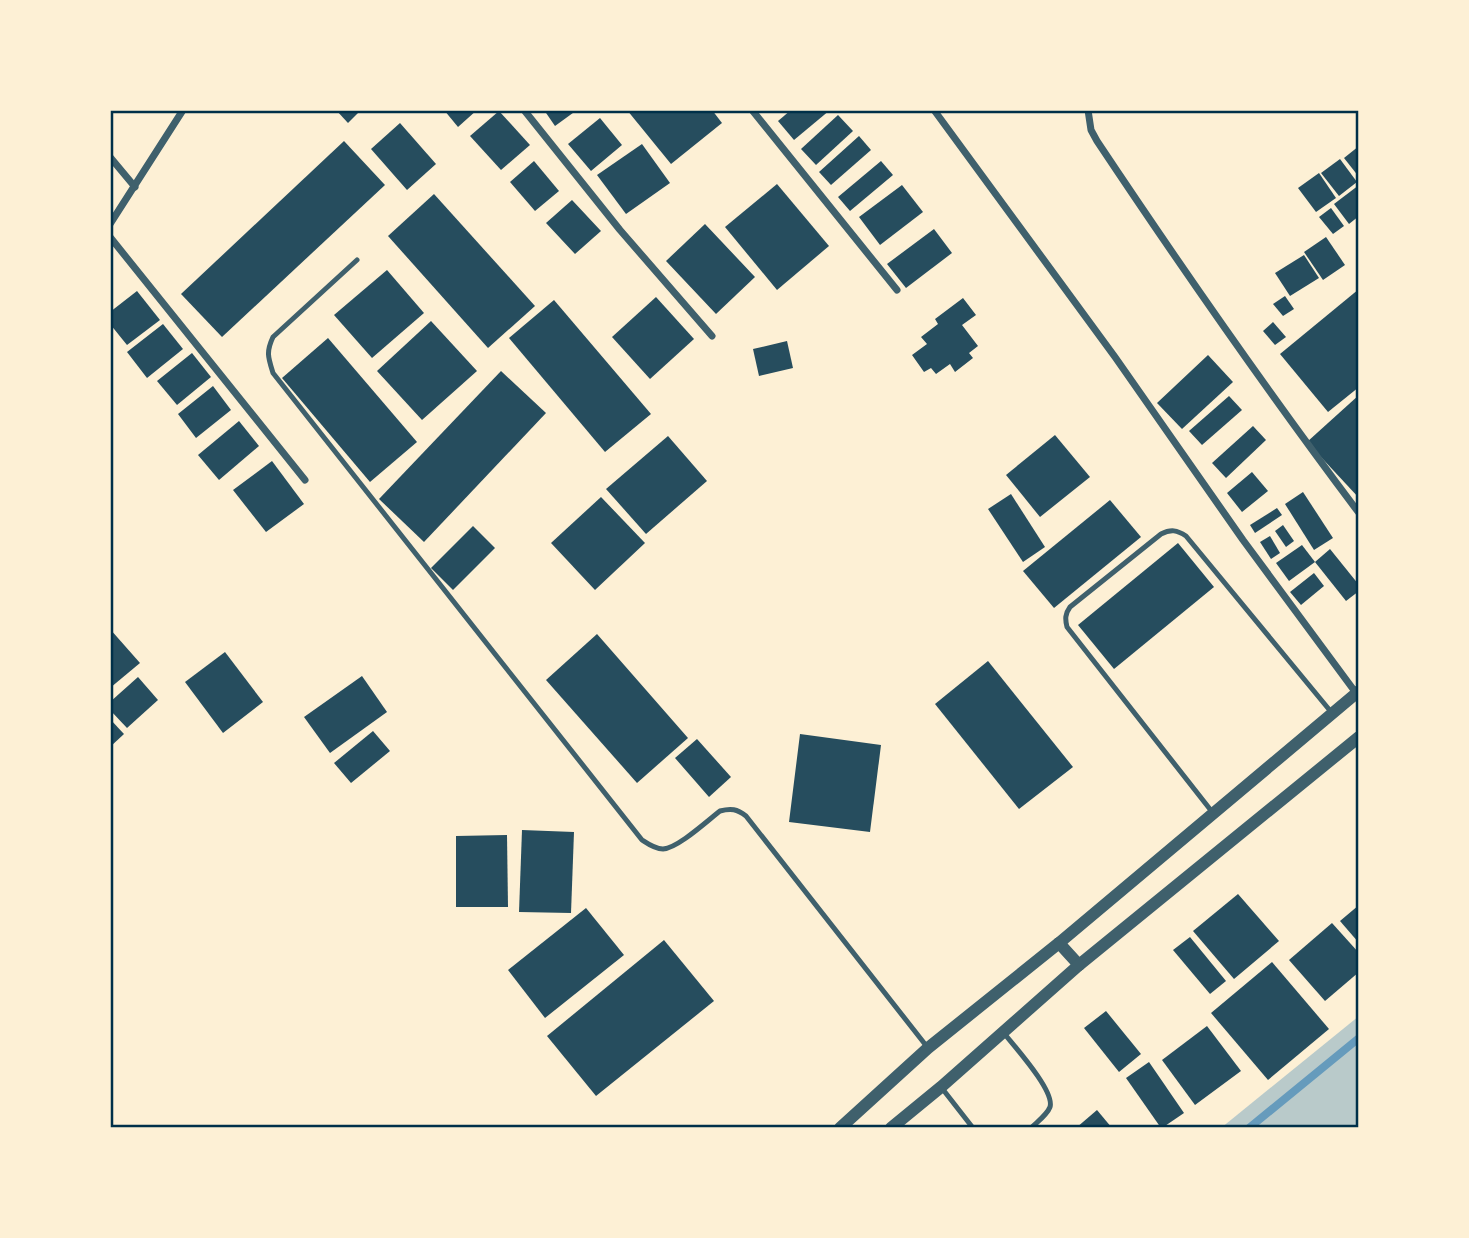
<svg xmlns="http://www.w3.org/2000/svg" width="1469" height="1238" viewBox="0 0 1469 1238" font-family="Helvetica,sans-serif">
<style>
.green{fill:#b9caca}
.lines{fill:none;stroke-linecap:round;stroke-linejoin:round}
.stream{stroke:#669bbc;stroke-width:8}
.building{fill:#264d5e}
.service{stroke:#3f606c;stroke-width:5}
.minor{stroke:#3f606c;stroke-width:7}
.tertiary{stroke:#3f606c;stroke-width:12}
.neatline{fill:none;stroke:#003049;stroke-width:2.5}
</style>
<rect width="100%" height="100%" fill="#fdf0d5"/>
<!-- green -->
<path class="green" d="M 1359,1016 L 1359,1128 L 1221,1128 Z"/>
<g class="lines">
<!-- stream -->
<path class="stream" d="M 1249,1128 L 1359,1038"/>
</g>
<!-- building -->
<g class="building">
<path d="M 336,110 L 361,110 L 348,123 Z"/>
<path d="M 444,110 L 477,110 L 458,127 Z"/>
<path d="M 544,110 L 577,110 L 555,126 Z"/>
<path d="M 627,110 L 712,110 L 722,123 L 671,164 Z"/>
<path d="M 791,110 L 830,110 L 794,140 L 778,121 Z"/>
<path d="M 499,111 L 530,145 L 501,170 L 470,136 Z"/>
<path d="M 838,115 L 853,131 L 816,165 L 801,149 Z"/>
<path d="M 600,118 L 622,145 L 591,171 L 568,144 Z"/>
<path d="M 400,123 L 436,164 L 407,190 L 371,149 Z"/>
<path d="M 859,136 L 871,150 L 831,185 L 819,172 Z"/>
<path d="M 344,141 L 385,185 L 222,337 L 181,294 Z"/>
<path d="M 642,144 L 670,183 L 626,214 L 597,175 Z"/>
<path d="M 1359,146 L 1359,177 L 1344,158 Z"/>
<path d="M 1340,159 L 1357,182 L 1339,196 L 1321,173 Z"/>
<path d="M 534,161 L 559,191 L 535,211 L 510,182 Z"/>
<path d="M 881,161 L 893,175 L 850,211 L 838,197 Z"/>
<path d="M 1319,173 L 1336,198 L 1316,212 L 1298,188 Z"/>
<path d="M 777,184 L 829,246 L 777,290 L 725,227 Z"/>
<path d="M 902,185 L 923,212 L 880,245 L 859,217 Z"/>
<path d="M 1359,185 L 1359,216 L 1349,224 L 1334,204 Z"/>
<path d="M 434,194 L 535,306 L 488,348 L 388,236 Z"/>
<path d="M 572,200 L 601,231 L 575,254 L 546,223 Z"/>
<path d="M 1331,208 L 1344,226 L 1333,234 L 1319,217 Z"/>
<path d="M 705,224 L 755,277 L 716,314 L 666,261 Z"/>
<path d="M 934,229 L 952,253 L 906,288 L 887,264 Z"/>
<path d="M 1326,237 L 1345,265 L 1323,280 L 1304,252 Z"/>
<path d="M 1304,255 L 1319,278 L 1290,296 L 1275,273 Z"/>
<path d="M 387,270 L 424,313 L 372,358 L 334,315 Z"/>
<path d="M 1359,289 L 1359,387 L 1328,412 L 1280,354 Z"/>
<path d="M 137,291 L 160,320 L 127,345 L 110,324 L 110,312 Z"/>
<path d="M 1285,296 L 1294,309 L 1283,316 L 1273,304 Z"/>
<path d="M 656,297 L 694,339 L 650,379 L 612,337 Z"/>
<path d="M 963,298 L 976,315 L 962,325 L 978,346 L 969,353 L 973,358 L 955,372 L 950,364 L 936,374 L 931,368 L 924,372 L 912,355 L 927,344 L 921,337 L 938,324 L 935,319 Z"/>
<path d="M 554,300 L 651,414 L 605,452 L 509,338 Z"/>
<path d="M 431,321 L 477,371 L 422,420 L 377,371 Z"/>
<path d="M 1273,322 L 1286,337 L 1275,345 L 1263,331 Z"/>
<path d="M 163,324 L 183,349 L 147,378 L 127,352 Z"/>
<path d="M 328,338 L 417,442 L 370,482 L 282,378 Z"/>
<path d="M 787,341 L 793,368 L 759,376 L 753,349 Z"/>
<path d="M 192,353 L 211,377 L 177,405 L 157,381 Z"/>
<path d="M 1208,355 L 1233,382 L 1182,429 L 1157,403 Z"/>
<path d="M 501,371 L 546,413 L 424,542 L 379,499 Z"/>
<path d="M 213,386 L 231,410 L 196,438 L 178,414 Z"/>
<path d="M 1359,395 L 1359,498 L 1307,442 Z"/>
<path d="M 1229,396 L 1242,410 L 1202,445 L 1189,431 Z"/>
<path d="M 239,421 L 259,446 L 219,480 L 198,455 Z"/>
<path d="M 1253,426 L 1266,440 L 1226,478 L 1212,463 Z"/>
<path d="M 1055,435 L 1090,477 L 1040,517 L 1006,475 Z"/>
<path d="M 668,436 L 707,481 L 646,534 L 606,489 Z"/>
<path d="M 272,461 L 304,504 L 266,532 L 233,490 Z"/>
<path d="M 1252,472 L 1268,491 L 1242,512 L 1227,493 Z"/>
<path d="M 1303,492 L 1333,538 L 1314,550 L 1285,504 Z"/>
<path d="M 1011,494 L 1045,547 L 1023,562 L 988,509 Z"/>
<path d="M 601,497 L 645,543 L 595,590 L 551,543 Z"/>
<path d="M 1110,500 L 1141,537 L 1054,608 L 1023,571 Z"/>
<path d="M 1277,508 L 1282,515 L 1255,533 L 1250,525 Z"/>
<path d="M 1283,525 L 1294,541 L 1286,547 L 1275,531 Z"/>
<path d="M 473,526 L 495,548 L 453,590 L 431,568 Z"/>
<path d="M 1270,536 L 1280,553 L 1271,559 L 1260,542 Z"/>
<path d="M 1178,543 L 1214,587 L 1114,669 L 1078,625 Z"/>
<path d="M 1302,545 L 1315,562 L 1289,581 L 1276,563 Z"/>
<path d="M 1330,549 L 1359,585 L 1359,591 L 1346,601 L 1315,562 Z"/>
<path d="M 1314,573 L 1324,586 L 1301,605 L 1290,592 Z"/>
<path d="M 110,629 L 140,663 L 110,688 Z"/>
<path d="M 597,634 L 688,738 L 637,783 L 546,680 Z"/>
<path d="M 225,652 L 263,702 L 223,733 L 185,682 Z"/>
<path d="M 988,661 L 1073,767 L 1019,809 L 935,704 Z"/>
<path d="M 362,676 L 387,712 L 330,753 L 304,717 Z"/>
<path d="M 138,677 L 158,700 L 127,728 L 110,710 L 110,702 Z"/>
<path d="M 110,719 L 124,734 L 110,747 Z"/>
<path d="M 373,731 L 390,751 L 351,783 L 334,763 Z"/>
<path d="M 800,734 L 881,745 L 870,832 L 789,822 Z"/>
<path d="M 697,739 L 731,777 L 709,797 L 675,758 Z"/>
<path d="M 522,830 L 574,832 L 571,913 L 519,912 Z"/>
<path d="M 507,835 L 508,907 L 456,907 L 456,836 Z"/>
<path d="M 1238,894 L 1279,941 L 1234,979 L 1193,931 Z"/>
<path d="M 1359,905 L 1359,943 L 1340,921 Z"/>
<path d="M 586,908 L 624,955 L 545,1018 L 508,970 Z"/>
<path d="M 1332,923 L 1359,953 L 1359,972 L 1325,1001 L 1289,960 Z"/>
<path d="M 1190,937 L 1226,981 L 1210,994 L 1173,950 Z"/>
<path d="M 664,940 L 714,1001 L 596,1096 L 547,1036 Z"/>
<path d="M 1272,962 L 1329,1029 L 1268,1080 L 1211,1013 Z"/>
<path d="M 1106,1011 L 1141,1054 L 1119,1072 L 1084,1028 Z"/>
<path d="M 1207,1026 L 1241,1071 L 1195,1105 L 1162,1060 Z"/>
<path d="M 1149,1062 L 1184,1113 L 1162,1128 L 1161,1128 L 1126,1078 Z"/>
<path d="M 1097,1110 L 1112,1128 L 1076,1128 Z"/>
</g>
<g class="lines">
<!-- service -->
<g class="service">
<path d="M 357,260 L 273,337 C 266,352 268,357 273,373 L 642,840 C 648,844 655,849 663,849 C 678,848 707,821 720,811 C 731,808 737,809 746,816 L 928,1048"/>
<path d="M 1213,813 L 1067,627 C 1065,619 1065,614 1070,607 L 1161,534 C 1171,529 1177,530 1186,536 L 1332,713"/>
<path d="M 1003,1032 C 1014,1046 1055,1091 1050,1107 C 1047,1115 1037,1122 1031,1128"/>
<path d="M 941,1087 L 973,1128"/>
</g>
<!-- minor -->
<g class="minor">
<path d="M 524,110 L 620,230 L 712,336"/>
<path d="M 752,110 L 897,290"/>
<path d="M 934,110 L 1115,357 L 1243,540 L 1356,693"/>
<path d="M 1088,110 L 1091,130 L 1097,141 C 1181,267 1268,392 1359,513"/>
<path d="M 110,157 L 135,187"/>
<path d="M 110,224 L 183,110"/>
<path d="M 110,237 L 305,480"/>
</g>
<!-- tertiary -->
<g class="tertiary">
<path d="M 1059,943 L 1079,965"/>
<path d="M 840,1128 L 928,1048 L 1059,943 L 1359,691"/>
<path d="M 891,1128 L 941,1087 L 1079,965 L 1359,737"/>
</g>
</g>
<!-- border -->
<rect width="1469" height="1238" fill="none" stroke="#fdf0d5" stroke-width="224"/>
<rect x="112" y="112" width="1245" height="1014" class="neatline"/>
</svg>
